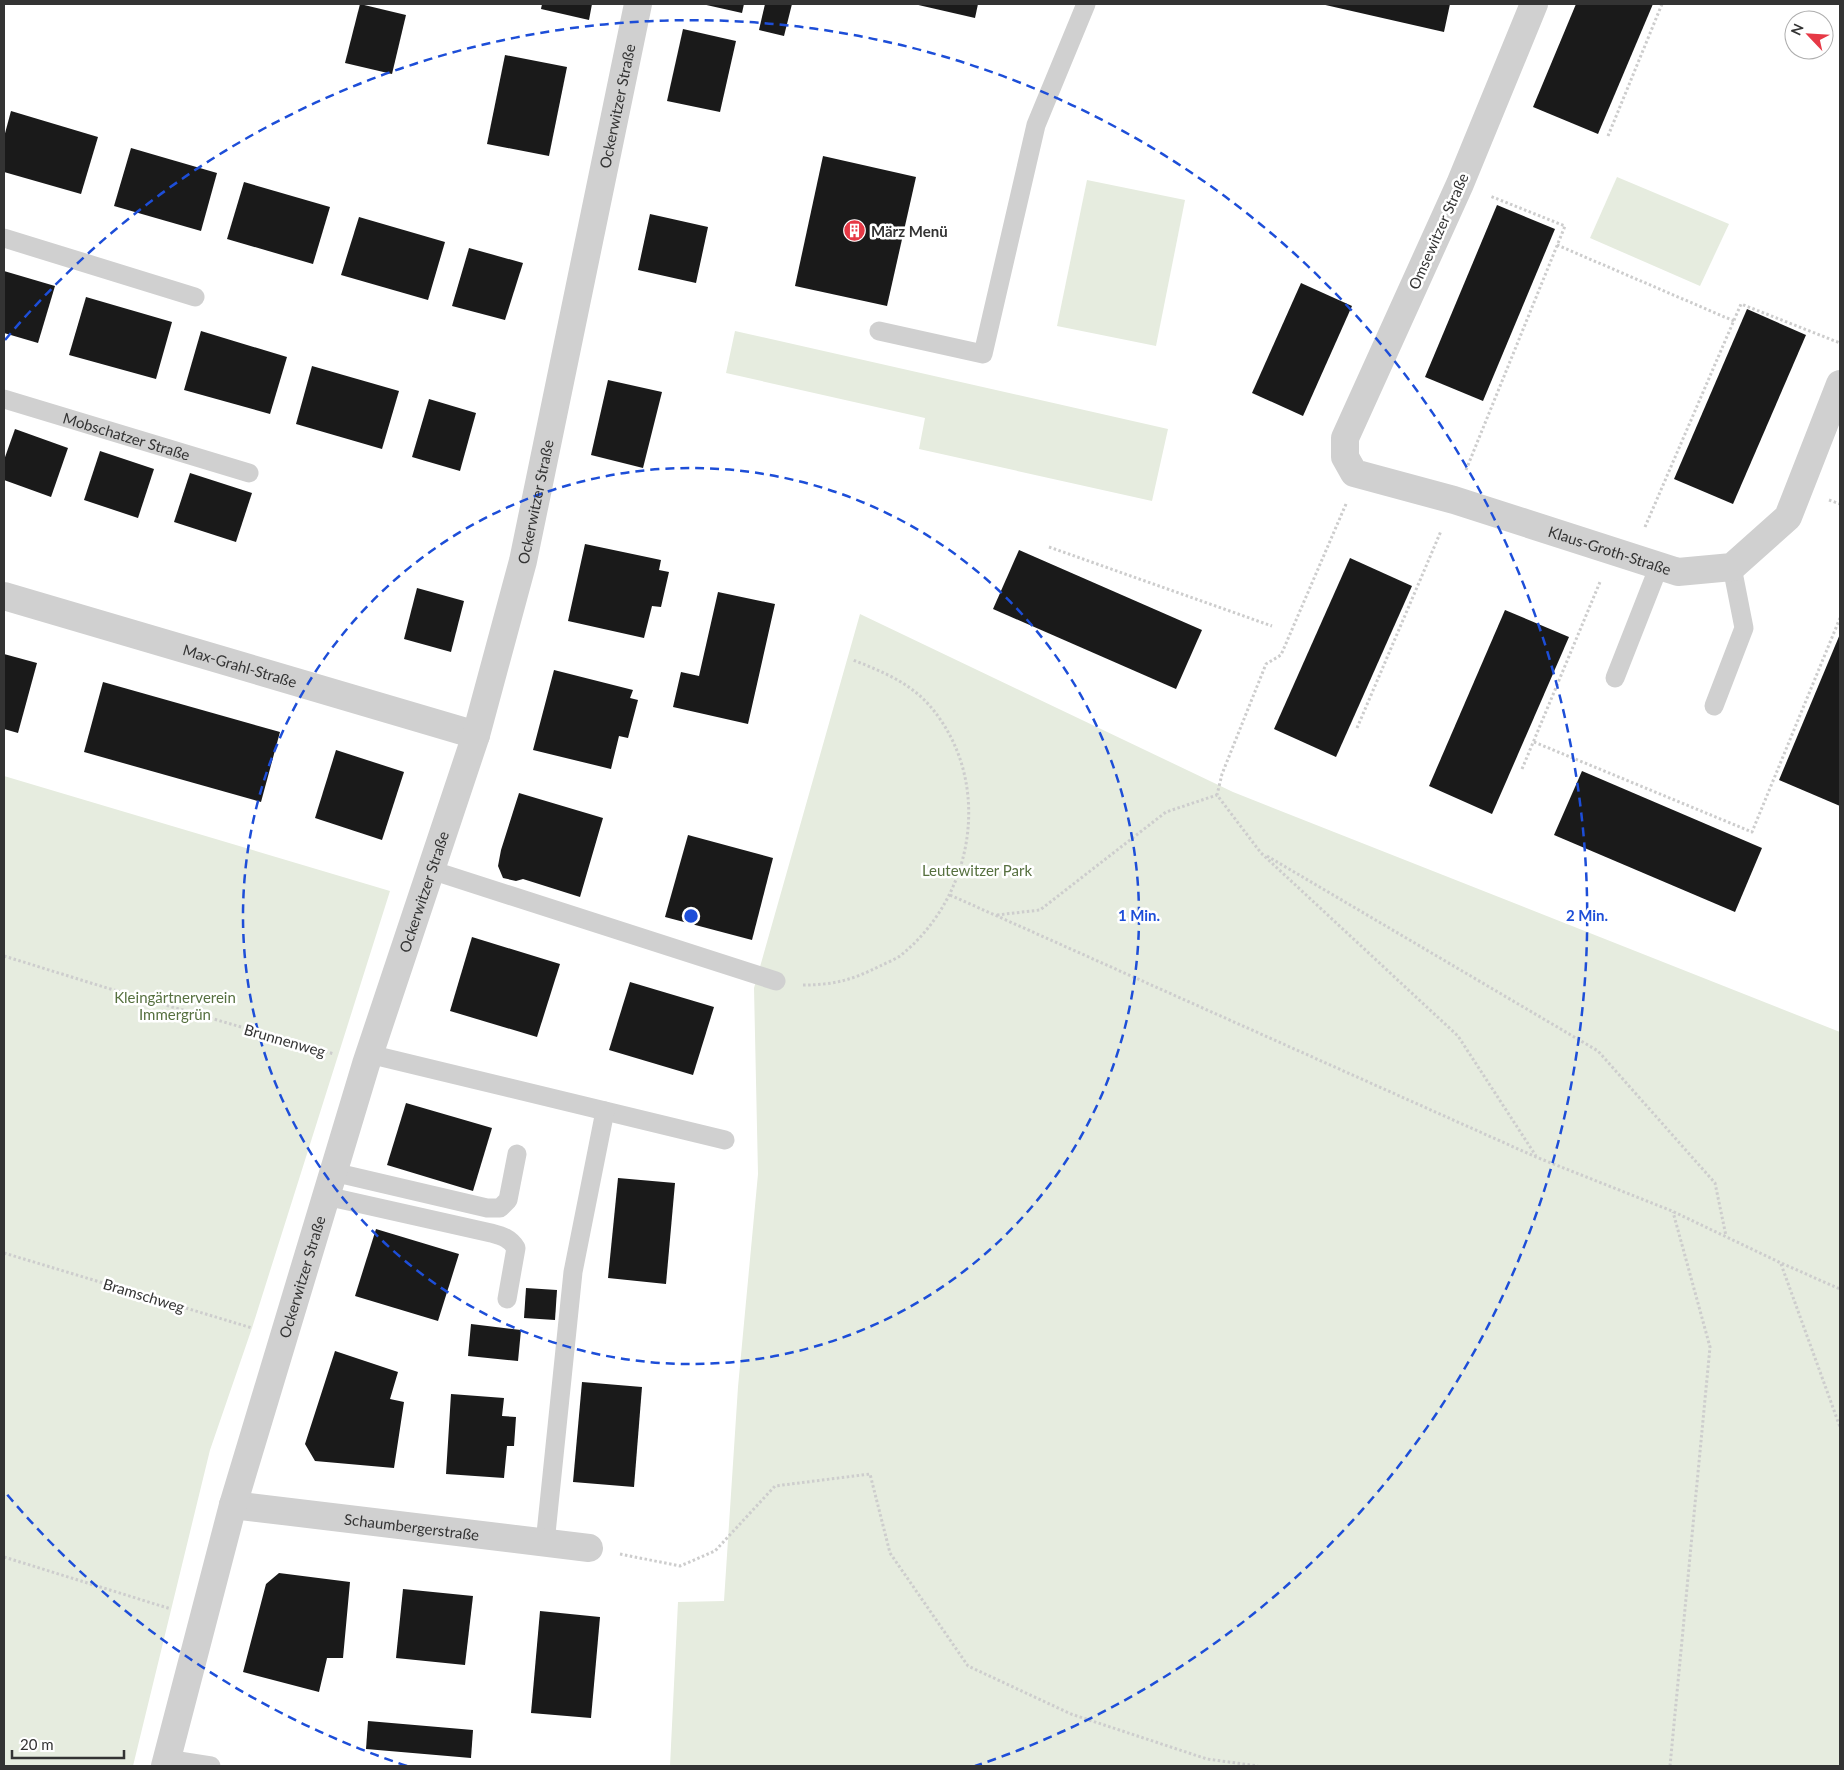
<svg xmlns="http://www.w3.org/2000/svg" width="1844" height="1770" viewBox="0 0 1844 1770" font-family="Lato,sans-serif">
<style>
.green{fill:#e6ecdf}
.building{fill:#1a1a1a}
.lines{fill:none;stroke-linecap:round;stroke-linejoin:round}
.path{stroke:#cdcdcd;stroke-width:3;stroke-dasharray:2.5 2.5;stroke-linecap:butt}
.service{stroke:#d0d0d0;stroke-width:19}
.minor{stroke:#d0d0d0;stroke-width:28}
.ring{fill:none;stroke:#1d4ed8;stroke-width:2.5;stroke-dasharray:9 6}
.labels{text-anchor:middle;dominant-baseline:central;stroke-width:5;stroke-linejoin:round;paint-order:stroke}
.street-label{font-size:15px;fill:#333;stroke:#fff}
.poi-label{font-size:15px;font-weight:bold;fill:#333;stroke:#fff;text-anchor:start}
.park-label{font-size:15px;fill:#56703f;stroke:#fff}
.centre{fill:#1d4ed8;stroke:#fff;stroke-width:2.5}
.ring-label{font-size:15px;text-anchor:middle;font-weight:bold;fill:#1d4ed8;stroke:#fff;stroke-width:5;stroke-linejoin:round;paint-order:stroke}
</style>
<rect width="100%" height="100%" fill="#fff"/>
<!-- green -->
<g class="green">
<path d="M 1617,177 L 1729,224 L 1700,286 L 1590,238 Z"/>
<path d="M 1087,180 L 1185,200 L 1156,346 L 1057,326 Z"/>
<path d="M 735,331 L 1168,429 L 1152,501 L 919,449 L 925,418 L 726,373 Z"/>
<path d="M 860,614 L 1233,792 L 1840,1032 L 1840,1766 L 670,1766 L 678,1602 L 724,1601 L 738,1387 L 758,1174 L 754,988 Z"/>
<path d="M 4,776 L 390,891 L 252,1328 L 210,1450 L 133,1766 L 4,1766 Z"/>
</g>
<!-- building -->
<g class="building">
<path d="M 360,4 L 406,15 L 392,74 L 345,63 Z"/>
<path d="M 542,4 L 592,4 L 589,20 L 541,9 Z"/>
<path d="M 702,4 L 744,4 L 742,13 Z"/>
<path d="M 765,4 L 792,4 L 784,36 L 759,30 Z"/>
<path d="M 914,4 L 978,4 L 975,18 Z"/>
<path d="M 1321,4 L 1450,4 L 1444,32 Z"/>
<path d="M 1576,4 L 1653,4 L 1598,134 L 1533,107 Z"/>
<path d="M 683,29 L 736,41 L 720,112 L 667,101 Z"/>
<path d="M 505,55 L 567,67 L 549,156 L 487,144 Z"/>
<path d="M 11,111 L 98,137 L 81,194 L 4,172 L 4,137 Z"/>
<path d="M 131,148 L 217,173 L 201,231 L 114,206 Z"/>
<path d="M 823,156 L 916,177 L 887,306 L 795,286 Z"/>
<path d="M 244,182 L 330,207 L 313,264 L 227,239 Z"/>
<path d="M 1497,205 L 1555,229 L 1483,401 L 1425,377 Z"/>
<path d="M 650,214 L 708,227 L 696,283 L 638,270 Z"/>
<path d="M 359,217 L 445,242 L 428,300 L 341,275 Z"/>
<path d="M 469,248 L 523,263 L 505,320 L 452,306 Z"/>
<path d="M 4,271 L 55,286 L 38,343 L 4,333 Z"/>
<path d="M 1301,283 L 1352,306 L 1303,416 L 1252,393 Z"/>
<path d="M 86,297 L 172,322 L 156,379 L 69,355 Z"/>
<path d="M 1747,309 L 1806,335 L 1733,504 L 1674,479 Z"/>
<path d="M 201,331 L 287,357 L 270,414 L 184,390 Z"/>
<path d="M 312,366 L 399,391 L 382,449 L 296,424 Z"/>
<path d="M 608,380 L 662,392 L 643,468 L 591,455 Z"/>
<path d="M 429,399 L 476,413 L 460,471 L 412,457 Z"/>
<path d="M 15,429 L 68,448 L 51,497 L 4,480 L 4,460 Z"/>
<path d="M 100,451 L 154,469 L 138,518 L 84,500 Z"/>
<path d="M 190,473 L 252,493 L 236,542 L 174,522 Z"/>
<path d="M 585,544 L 661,560 L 659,570 L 669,572 L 661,607 L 652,606 L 644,638 L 568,621 Z"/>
<path d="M 1019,550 L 1202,630 L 1176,689 L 993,609 Z"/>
<path d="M 1350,558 L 1412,586 L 1336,757 L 1274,729 Z"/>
<path d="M 417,588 L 464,601 L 451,652 L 404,639 Z"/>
<path d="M 718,592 L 775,604 L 748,724 L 673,707 L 681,672 L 699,676 Z"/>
<path d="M 1505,610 L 1569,637 L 1492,814 L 1429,786 Z"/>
<path d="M 1840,634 L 1840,806 L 1779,780 Z"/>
<path d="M 4,654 L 37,663 L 18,733 L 4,729 Z"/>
<path d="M 554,670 L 633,690 L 630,698 L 638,700 L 628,738 L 619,736 L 611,769 L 533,750 Z"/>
<path d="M 103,682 L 280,732 L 261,802 L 84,752 Z"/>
<path d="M 336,750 L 404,772 L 382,840 L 315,818 Z"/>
<path d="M 1582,771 L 1762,848 L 1735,912 L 1554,835 Z"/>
<path d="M 519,793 L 603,818 L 580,897 L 523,879 L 516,881 L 503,878 L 498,866 L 501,850 Z"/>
<path d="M 688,835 L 773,858 L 752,940 L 665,917 Z"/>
<path d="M 472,937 L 560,964 L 537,1037 L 450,1011 Z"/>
<path d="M 630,982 L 714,1007 L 693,1075 L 609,1050 Z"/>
<path d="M 406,1103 L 492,1128 L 473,1191 L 387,1165 Z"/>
<path d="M 618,1178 L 675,1183 L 666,1284 L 608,1278 Z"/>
<path d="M 376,1229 L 459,1254 L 438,1321 L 355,1296 Z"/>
<path d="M 526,1288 L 557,1290 L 555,1320 L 524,1318 Z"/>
<path d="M 471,1324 L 521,1330 L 518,1361 L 468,1356 Z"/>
<path d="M 335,1351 L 398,1372 L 390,1399 L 404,1402 L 394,1468 L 315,1461 L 305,1444 Z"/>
<path d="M 582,1382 L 642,1387 L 634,1487 L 573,1482 Z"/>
<path d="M 451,1394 L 504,1398 L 502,1416 L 516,1417 L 514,1446 L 507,1446 L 504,1478 L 446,1474 Z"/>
<path d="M 279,1573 L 350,1582 L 343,1658 L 327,1658 L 319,1692 L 243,1672 L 266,1584 Z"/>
<path d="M 403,1589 L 473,1596 L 465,1665 L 396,1658 Z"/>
<path d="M 540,1611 L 600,1617 L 591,1718 L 531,1713 Z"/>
<path d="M 368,1721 L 473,1730 L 471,1758 L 366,1749 Z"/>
</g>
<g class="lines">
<!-- path -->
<g class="path">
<path d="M 1608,136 L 1662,4"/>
<path d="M 1557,245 L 1734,321"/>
<path d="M 1466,470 L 1565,226 L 1490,196"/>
<path d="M 1829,500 L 1840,504"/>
<path d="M 1346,504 L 1281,655 L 1266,664 L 1222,774 L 1217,795 L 1261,853 L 1458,1036 L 1536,1156"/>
<path d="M 1645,527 L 1741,304 L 1840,343"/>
<path d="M 1049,547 L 1272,626"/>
<path d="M 1357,728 L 1441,531"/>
<path d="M 1534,742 L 1752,832 L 1840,618"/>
<path d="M 1522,769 L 1600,582"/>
<path d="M 1267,856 L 1598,1051 L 1715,1183 L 1726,1236"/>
<path d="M 950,895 L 1536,1157 L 1672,1211 L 1781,1263 L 1840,1289"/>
<path d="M 997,915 L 1040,910 L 1166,812 L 1217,795"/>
<path d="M 4,956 L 107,988 L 334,1054"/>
<path d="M 803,985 C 834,985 852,980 880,966 C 886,963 894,960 900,956 C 975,896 994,781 930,706 C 909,682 881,671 853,660"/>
<path d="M 4,1253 L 252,1328"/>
<path d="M 1781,1264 L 1840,1427"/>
<path d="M 620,1554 L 680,1566 L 715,1551 L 775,1486 L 870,1474 L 890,1553 L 968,1666 L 1071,1714 L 1207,1759 L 1258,1766"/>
<path d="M 4,1557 L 171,1609"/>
<path d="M 1670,1766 L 1710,1347 L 1673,1212"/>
</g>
<!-- service -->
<g class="service">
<path d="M 4,238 L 195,297"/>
<path d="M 879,331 L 983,354 L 1036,125 L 1086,4"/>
<path id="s1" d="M 4,399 L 249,473"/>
<path d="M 1615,678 L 1659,566"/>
<path d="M 1714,706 L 1744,628 L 1732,567"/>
<path d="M 431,870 L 776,981"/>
<path d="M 369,1054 L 725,1140"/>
<path d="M 333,1172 L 487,1208 L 500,1208 L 508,1200 L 517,1154"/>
<path d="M 326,1196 L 491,1233 C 502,1236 510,1238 516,1248 L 507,1299"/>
<path d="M 545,1543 L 573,1272 L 605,1111"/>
<path d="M 166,1759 L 211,1766"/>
</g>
<!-- minor -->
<g class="minor">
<path id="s2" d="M 1534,4 L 1460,184 L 1345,438 L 1345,457 L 1354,473 L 1454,500 L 1678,572 L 1732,567 L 1788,517 L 1840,384"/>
<path id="s3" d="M 4,596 L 476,735"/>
<path id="s4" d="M 233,1505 L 589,1548"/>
<path id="s5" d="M 165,1766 L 233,1505 L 366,1064 L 476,735 L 523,561 L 638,4"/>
</g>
</g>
<!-- distance rings -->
<g class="ring">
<circle cx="691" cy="916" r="448"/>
<path d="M407 1766A896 896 0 0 1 5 1492M5 340A896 896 0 1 1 975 1766"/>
</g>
<!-- icons -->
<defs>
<symbol id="building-disc" viewBox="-11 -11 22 22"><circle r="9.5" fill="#e63946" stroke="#fff"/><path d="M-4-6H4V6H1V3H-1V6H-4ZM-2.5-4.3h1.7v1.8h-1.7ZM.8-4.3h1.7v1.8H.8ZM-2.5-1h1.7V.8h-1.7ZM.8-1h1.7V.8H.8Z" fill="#fff"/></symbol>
</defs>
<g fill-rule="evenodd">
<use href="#building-disc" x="842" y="218" width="25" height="25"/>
</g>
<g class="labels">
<!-- street labels -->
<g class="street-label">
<text stroke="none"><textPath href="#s5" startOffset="1722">Ockerwitzer Straße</textPath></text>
<text transform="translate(1438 231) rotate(-66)">Omsewitzer Straße</text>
<text stroke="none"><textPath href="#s1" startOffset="128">Mobschatzer Straße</textPath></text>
<text stroke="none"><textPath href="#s5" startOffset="1318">Ockerwitzer Straße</textPath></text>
<text stroke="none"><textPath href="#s2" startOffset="778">Klaus-Groth-Straße</textPath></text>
<text stroke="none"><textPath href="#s3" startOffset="246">Max-Grahl-Straße</textPath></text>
<text stroke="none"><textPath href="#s5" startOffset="912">Ockerwitzer Straße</textPath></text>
<text transform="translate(285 1040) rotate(16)">Brunnenweg</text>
<text stroke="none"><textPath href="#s5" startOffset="508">Ockerwitzer Straße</textPath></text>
<text transform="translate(144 1295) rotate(17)">Bramschweg</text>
<text stroke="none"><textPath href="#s4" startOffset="180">Schaumbergerstraße</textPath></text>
</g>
<!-- poi labels -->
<g class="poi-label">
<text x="871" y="231">März Menü</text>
</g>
<!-- park labels -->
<g class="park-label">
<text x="977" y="870">Leutewitzer Park</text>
<text x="175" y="997">Kleingärtnerverein<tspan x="175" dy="17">Immergrün</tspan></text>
</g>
</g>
<circle cx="691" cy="916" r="8" class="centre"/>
<g class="ring-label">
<text x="1139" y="921">1 Min.</text>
<text x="1587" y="921">2 Min.</text>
</g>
<!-- border -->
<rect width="1844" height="1770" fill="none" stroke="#333333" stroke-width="10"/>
<!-- north arrow -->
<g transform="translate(1809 35) rotate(295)"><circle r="24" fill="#ffffff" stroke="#adadad"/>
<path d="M0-4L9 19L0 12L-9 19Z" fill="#e63946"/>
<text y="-8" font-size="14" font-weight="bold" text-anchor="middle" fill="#333333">N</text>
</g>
<!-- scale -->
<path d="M12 1750v8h112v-8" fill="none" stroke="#333333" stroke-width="2.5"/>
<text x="20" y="1750" font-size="15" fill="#333333" stroke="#ffffff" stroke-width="4" paint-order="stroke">20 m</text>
</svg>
